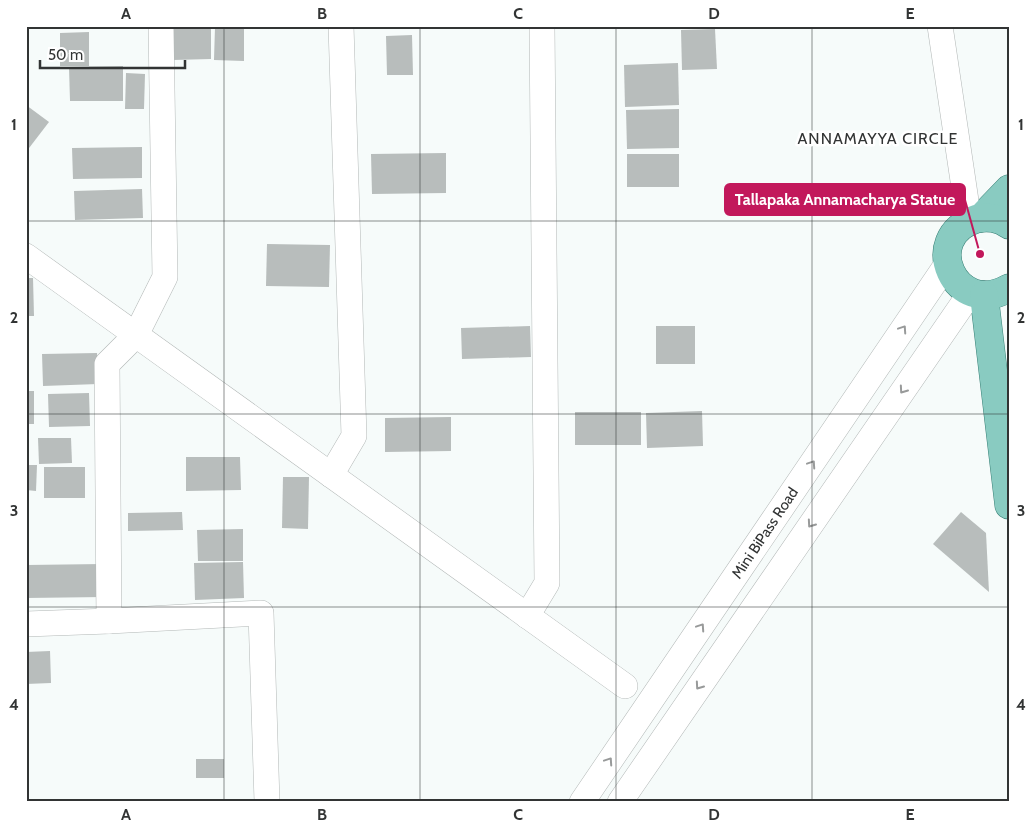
<svg xmlns="http://www.w3.org/2000/svg" width="1035" height="828" viewBox="0 0 1035 828" font-family="Cabin,sans-serif">
<style>
.building{fill:#b8bdbc}
.lines{fill:none;stroke-linecap:round;stroke-linejoin:round}
.minor-casing{stroke:#b3b8b7;stroke-width:26}
.major-casing{stroke:#377f75;stroke-width:29}
.minor{stroke:#fff;stroke-width:25}
.major{stroke:#89cbc1;stroke-width:28}
.oneway{stroke:#989a9a}
.grid{fill:none;stroke:#323434;stroke-width:1;stroke-opacity:0.55}
.labels{text-anchor:middle;dominant-baseline:central;stroke-width:5;stroke-linejoin:round;paint-order:stroke}
.street-label{font-size:15px;fill:#323434;stroke:#fff}
.neighbourhood-label{font-size:16px;letter-spacing:1px;fill:#323434;stroke:#fff}
.leader{fill:none;stroke:#c2185b;stroke-width:2}
.callout-dot{fill:#c2185b;stroke:#fff;stroke-width:2}
.callout{fill:#c2185b;stroke:#c2185b;stroke-width:2}
.callout-label{font-size:16px;text-anchor:middle;font-weight:bold;fill:#fff}
.neatline{fill:none;stroke:#323434;stroke-width:2}
.grid-label{font-size:16px;text-anchor:middle;font-weight:bold;fill:#323434}
</style>
<rect width="100%" height="100%" fill="#f6fbfa"/>
<!-- building -->
<g class="building">
<path d="M 215,27 L 244,28 L 244,61 L 214,60 Z"/>
<path d="M 173,28 L 211,28 L 211,59 L 173,60 Z"/>
<path d="M 715,29 L 717,69 L 682,70 L 681,30 Z"/>
<path d="M 89,32 L 89,66 L 60,66 L 60,33 Z"/>
<path d="M 412,35 L 413,75 L 387,75 L 386,36 Z"/>
<path d="M 678,63 L 679,105 L 625,107 L 624,65 Z"/>
<path d="M 123,66 L 123,101 L 70,101 L 69,67 Z"/>
<path d="M 126,73 L 145,74 L 144,109 L 125,109 Z"/>
<path d="M 26,105 L 49,122 L 26,152 Z"/>
<path d="M 679,109 L 679,148 L 627,149 L 626,110 Z"/>
<path d="M 142,147 L 142,178 L 73,179 L 72,148 Z"/>
<path d="M 446,153 L 446,193 L 372,194 L 371,154 Z"/>
<rect x="627" y="154" width="52" height="33"/>
<path d="M 142,189 L 143,218 L 75,220 L 74,191 Z"/>
<path d="M 267,244 L 330,245 L 329,287 L 266,286 Z"/>
<path d="M 26,278 L 33,278 L 34,316 L 26,316 Z"/>
<path d="M 530,326 L 531,357 L 462,359 L 461,328 Z"/>
<rect x="656" y="326" width="39" height="38"/>
<path d="M 97,353 L 98,384 L 43,386 L 42,354 Z"/>
<rect x="26" y="391" width="8" height="33"/>
<path d="M 89,393 L 90,426 L 49,427 L 48,394 Z"/>
<path d="M 702,411 L 703,446 L 647,448 L 646,413 Z"/>
<rect x="575" y="412" width="66" height="33"/>
<path d="M 451,417 L 451,451 L 385,452 L 385,418 Z"/>
<path d="M 38,438 L 71,438 L 72,463 L 39,464 Z"/>
<path d="M 186,457 L 240,457 L 241,490 L 186,491 Z"/>
<path d="M 26,465 L 37,465 L 36,491 L 26,490 Z"/>
<rect x="44" y="467" width="41" height="31"/>
<path d="M 283,477 L 309,477 L 308,529 L 282,528 Z"/>
<path d="M 182,512 L 183,530 L 128,531 L 128,513 Z"/>
<path d="M 961,512 L 986,533 L 989,592 L 933,544 Z"/>
<path d="M 243,529 L 243,561 L 198,561 L 197,530 Z"/>
<path d="M 243,562 L 244,598 L 195,600 L 194,563 Z"/>
<path d="M 103,564 L 104,597 L 26,598 L 26,565 Z"/>
<path d="M 50,651 L 51,683 L 26,684 L 26,652 Z"/>
<rect x="196" y="759" width="28" height="19"/>
</g>
<g class="lines">
<defs>
<g id="minor">
<path d="M 940,26 L 969,221"/>
<path d="M 26,256 L 625,686"/>
<path d="M 331,475 L 354,436 L 341,26"/>
<path d="M 527,616 L 547,583 L 542,26"/>
<path d="M 109,621 L 107,364 L 136,335 L 165,277 L 161,26"/>
<path d="M 26,624 L 109,621 L 261,613 L 267,802"/>
<path d="M 582,802 L 947,264"/>
<path d="M 620,802 L 971,292"/>
</g>
<g id="major">
<path d="M 981,218 L 1009,189"/>
<path d="M 1009,225 C 1000,218 987,216 976,219 C 919,237 955,319 1009,288"/>
<path d="M 984,295 L 1009,505"/>
</g>
</defs>
<!-- minor casing -->
<use href="#minor" class="minor-casing"/>
<!-- major casing -->
<use href="#major" class="major-casing"/>
<!-- minor -->
<use href="#minor" class="minor"/>
<!-- major -->
<use href="#major" class="major"/>
</g>
<!-- one-way arrows -->
<defs><path id="oneway-chevron" d="M-2-3.5L2.5 0L-2 3.5" fill="none" stroke-width="1.6" stroke-linecap="round" stroke-linejoin="round" transform="scale(1.25)"/></defs>
<g class="oneway">
<use href="#oneway-chevron" transform="translate(903 329) rotate(-56)"/>
<use href="#oneway-chevron" transform="translate(903 390) rotate(125)"/>
<use href="#oneway-chevron" transform="translate(812 464) rotate(-56)"/>
<use href="#oneway-chevron" transform="translate(811 524) rotate(125)"/>
<use href="#oneway-chevron" transform="translate(701 627) rotate(-56)"/>
<use href="#oneway-chevron" transform="translate(699 686) rotate(125)"/>
<use href="#oneway-chevron" transform="translate(609 761) rotate(-56)"/>
</g>
<!-- grid -->
<path class="grid" d="M 224,26 L 224,802M 420,26 L 420,802M 616,26 L 616,802M 812,26 L 812,802M 26,221 L 1009,221M 26,414 L 1009,414M 26,607 L 1009,607"/>
<g class="labels">
<!-- street labels -->
<g class="street-label">
<text transform="translate(765 533) rotate(-56)">Mini BiPass Road</text>
</g>
<!-- neighbourhood labels -->
<g class="neighbourhood-label">
<text x="878" y="138">ANNAMAYYA CIRCLE</text>
</g>
</g>
<!-- callouts -->
<path class="leader" d="M980 254L965 200"/>
<circle class="callout-dot" cx="980" cy="254" r="5"/>
<rect class="callout" x="725" y="184" width="240" height="31" rx="5"/>
<g class="callout-label">
<text x="845" y="205">Tallapaka Annamacharya Statue</text>
</g>
<!-- border -->
<rect width="1035" height="828" fill="none" stroke="#ffffff" stroke-width="55"/>
<!-- scale -->
<path d="M40 60v8h145v-8" fill="none" stroke="#323434" stroke-width="2.5"/>
<text x="48" y="60" font-size="15" fill="#323434" stroke="#ffffff" stroke-width="4" paint-order="stroke">50 m</text>
<rect x="28" y="28" width="980" height="772" class="neatline"/>
<g class="grid-label">
<text x="126" y="19">A</text>
<text x="322" y="19">B</text>
<text x="518" y="19">C</text>
<text x="714" y="19">D</text>
<text x="910" y="19">E</text>
<text x="14" y="130">1</text>
<text x="1021" y="130">1</text>
<text x="14" y="323">2</text>
<text x="1021" y="323">2</text>
<text x="14" y="516">3</text>
<text x="1021" y="516">3</text>
<text x="14" y="710">4</text>
<text x="1021" y="710">4</text>
<text x="126" y="820">A</text>
<text x="322" y="820">B</text>
<text x="518" y="820">C</text>
<text x="714" y="820">D</text>
<text x="910" y="820">E</text>
</g>
</svg>
